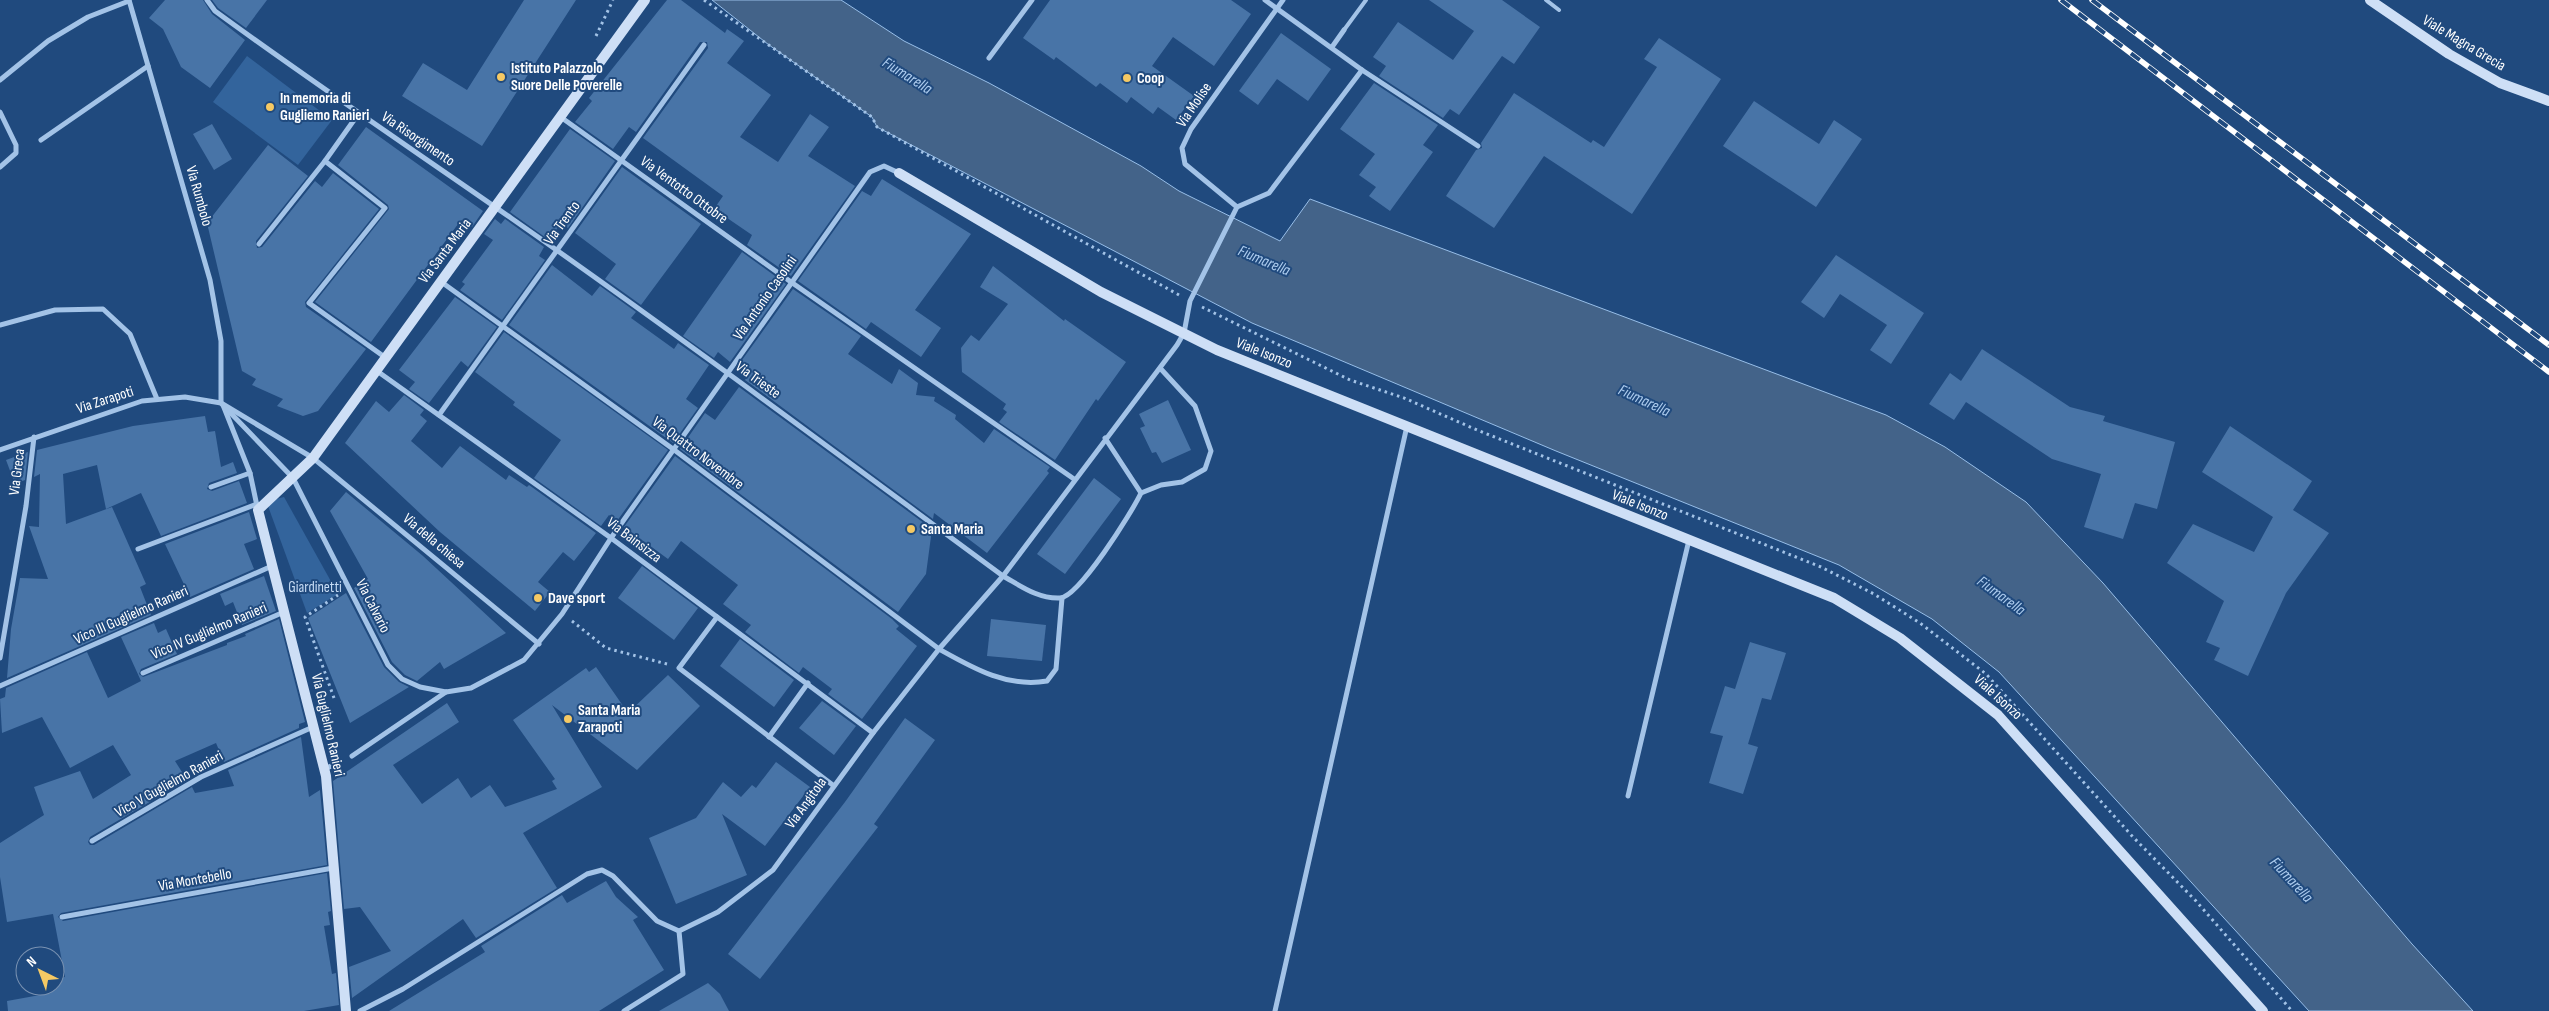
<svg xmlns="http://www.w3.org/2000/svg" width="2549" height="1011" viewBox="0 0 2549 1011" font-family="'Sofia Sans Condensed',sans-serif">
<style>
.green{fill:#33649c}
.water{fill:#436389;stroke:#97bee8}
.building{fill:#4874a7}
.lines{fill:none;stroke-linecap:round;stroke-linejoin:round}
.path{stroke:#a3c3e7;stroke-width:3;stroke-dasharray:2.5 4;stroke-linecap:butt}
.lane{stroke:#a3c3e7;stroke-width:4}
.street{stroke:#a3c3e7;stroke-width:5}
.secondary{stroke:#cedff6;stroke-width:10}
.rail-casing{stroke:#fff;stroke-width:5.5}
.rail{stroke:#204a7e;stroke-width:4;stroke-dasharray:11;stroke-linecap:butt}
.poi-dot{fill:#f5c964;stroke:#204a7e;stroke-width:2}
.labels{text-anchor:middle;dominant-baseline:central;stroke-width:4;stroke-linejoin:round;paint-order:stroke}
.street-label{font-size:15px;fill:#fff;stroke:#204a7e}
.poi-label{font-size:15px;font-weight:bold;fill:#fff;stroke:#204a7e;text-anchor:start}
.park-label{font-size:15px;fill:#c7dcf5;stroke:#204a7e}
.water-label{font-size:16px;font-style:italic;fill:#aecdef;stroke:#204a7e}
</style>
<rect width="100%" height="100%" fill="#204a7e"/>
<!-- green -->
<g class="green">
<path d="M 247,56 L 332,120 L 298,165 L 213,102 Z"/>
<path d="M 284,497 L 338,594 L 307,613 L 268,506 L 276,499 Z"/>
</g>
<!-- water -->
<path class="water" d="M 712,0 L 841,0 L 904,41 L 989,83 L 1141,166 L 1179,191 L 1280,241 L 1310,199 L 1886,415 L 1945,447 L 2026,502 L 2103,583 L 2412,944 L 2473,1011 L 2309,1011 L 1999,672 L 1932,619 L 1839,565 L 1556,451 L 1252,323 L 877,127 L 872,117 L 769,45 Z"/>
<!-- building -->
<g class="building">
<path d="M 165,0 L 203,0 L 212,14 L 245,40 L 210,88 L 181,67 L 163,29 L 149,18 Z"/>
<path d="M 212,0 L 267,0 L 246,28 L 218,8 Z"/>
<path d="M 524,0 L 576,0 L 482,146 L 402,96 L 423,63 L 467,90 Z"/>
<path d="M 667,0 L 681,0 L 725,33 L 727,29 L 744,41 L 727,63 L 771,95 L 740,137 L 778,162 L 810,114 L 829,127 L 808,156 L 855,186 L 791,276 L 747,245 L 752,235 L 714,209 L 723,196 L 643,138 L 708,48 L 707,42 L 700,42 L 636,132 L 629,127 L 613,149 L 575,122 L 592,101 L 589,98 Z"/>
<path d="M 1050,0 L 1231,0 L 1251,14 L 1214,66 L 1173,37 L 1152,66 L 1194,96 L 1176,120 L 1158,107 L 1153,114 L 1131,97 L 1127,103 L 1100,83 L 1096,87 L 1056,57 L 1054,60 L 1023,38 Z"/>
<path d="M 1429,0 L 1502,0 L 1540,27 L 1514,64 L 1502,56 L 1459,115 L 1450,109 L 1443,118 L 1379,76 L 1386,66 L 1373,57 L 1398,22 L 1453,60 L 1474,31 Z"/>
<path d="M 1281,33 L 1331,69 L 1308,101 L 1277,79 L 1258,105 L 1239,91 Z"/>
<path d="M 1659,38 L 1721,79 L 1632,214 L 1544,156 L 1494,228 L 1446,196 L 1476,150 L 1482,148 L 1481,143 L 1514,93 L 1591,143 L 1593,140 L 1604,147 L 1657,67 L 1644,59 Z"/>
<path d="M 1374,83 L 1438,125 L 1423,145 L 1433,152 L 1390,211 L 1369,196 L 1376,187 L 1359,175 L 1375,154 L 1340,129 Z"/>
<path d="M 1754,101 L 1819,144 L 1834,120 L 1862,139 L 1816,207 L 1723,146 Z"/>
<path d="M 212,124 L 232,159 L 214,170 L 193,134 Z"/>
<path d="M 366,127 L 483,211 L 472,227 L 461,220 L 371,342 L 315,302 L 389,209 L 388,205 L 338,165 Z"/>
<path d="M 570,129 L 615,161 L 568,228 L 561,223 L 549,240 L 510,212 Z"/>
<path d="M 268,145 L 308,176 L 256,241 L 257,248 L 262,247 L 315,181 L 322,187 L 333,173 L 379,209 L 305,302 L 306,307 L 366,349 L 318,411 L 303,416 L 277,406 L 283,399 L 252,385 L 256,379 L 242,371 L 207,223 Z"/>
<path d="M 622,167 L 701,224 L 641,305 L 605,279 L 616,264 L 575,233 Z"/>
<path d="M 882,179 L 971,234 L 915,310 L 941,328 L 921,357 L 871,322 L 866,329 L 798,281 L 862,191 L 871,196 Z"/>
<path d="M 495,219 L 501,224 L 505,219 L 544,247 L 539,256 L 545,260 L 502,320 L 460,290 L 465,284 L 462,282 L 493,240 L 484,234 Z"/>
<path d="M 742,252 L 786,284 L 730,362 L 718,352 L 714,358 L 683,336 Z"/>
<path d="M 1836,255 L 1924,313 L 1891,364 L 1870,350 L 1887,325 L 1840,294 L 1824,318 L 1801,302 Z"/>
<path d="M 552,265 L 592,296 L 600,286 L 636,312 L 631,318 L 674,349 L 678,343 L 709,365 L 686,399 L 698,408 L 673,443 L 509,325 Z"/>
<path d="M 993,266 L 1064,321 L 1065,319 L 1126,362 L 1098,401 L 1096,399 L 1055,460 L 999,422 L 1007,412 L 1003,409 L 1006,404 L 962,372 L 961,348 L 971,335 L 979,341 L 1008,304 L 980,287 Z"/>
<path d="M 793,289 L 861,336 L 848,354 L 892,384 L 899,369 L 918,383 L 916,395 L 935,397 L 934,401 L 956,415 L 955,419 L 984,443 L 994,429 L 1050,467 L 1047,471 L 1049,473 L 987,553 L 934,513 L 933,519 L 745,380 L 748,375 L 737,367 Z"/>
<path d="M 455,297 L 497,327 L 468,367 L 461,361 L 429,403 L 409,389 L 415,382 L 399,370 Z"/>
<path d="M 504,332 L 668,450 L 617,521 L 609,515 L 601,526 L 534,478 L 561,440 L 513,405 L 515,402 L 475,372 Z"/>
<path d="M 1982,349 L 2070,407 L 2105,416 L 2103,421 L 2175,442 L 2157,509 L 2135,503 L 2123,539 L 2084,527 L 2101,474 L 2052,459 L 1966,402 L 1954,420 L 1929,404 L 1950,373 L 1961,381 Z"/>
<path d="M 739,387 L 932,529 L 926,574 L 898,612 L 680,449 L 705,413 L 715,420 Z"/>
<path d="M 404,395 L 424,410 L 420,415 L 427,421 L 411,441 L 442,468 L 460,446 L 506,480 L 509,475 L 527,487 L 529,485 L 596,533 L 574,561 L 563,552 L 538,582 L 550,592 L 535,611 L 440,532 L 345,443 L 376,401 L 389,412 Z"/>
<path d="M 1168,400 L 1191,450 L 1162,463 L 1156,452 L 1152,453 L 1140,428 L 1145,426 L 1139,414 Z"/>
<path d="M 205,416 L 208,432 L 215,431 L 221,467 L 233,462 L 237,473 L 209,483 L 207,489 L 212,491 L 239,481 L 247,503 L 161,536 L 141,493 L 106,509 L 97,465 L 63,474 L 66,524 L 112,507 L 146,584 L 140,587 L 151,615 L 7,678 L 11,629 L 20,578 L 48,579 L 29,526 L 39,527 L 40,474 L 34,477 L 37,450 L 133,426 Z"/>
<path d="M 2230,426 L 2312,481 L 2293,510 L 2329,533 L 2286,593 L 2248,676 L 2214,660 L 2220,648 L 2206,642 L 2224,601 L 2167,563 L 2193,524 L 2254,552 L 2273,517 L 2202,472 Z"/>
<path d="M 28,452 L 25,480 L 15,484 L 6,460 Z"/>
<path d="M 675,456 L 892,619 L 899,626 L 896,629 L 917,646 L 862,719 L 828,694 L 832,689 L 803,667 L 799,673 L 745,632 L 751,625 L 723,604 L 738,585 L 681,541 L 668,559 L 624,527 Z"/>
<path d="M 1094,478 L 1121,499 L 1065,574 L 1037,554 Z"/>
<path d="M 346,492 L 423,556 L 506,633 L 444,669 L 440,662 L 417,681 L 405,675 L 392,662 L 354,588 L 368,579 L 330,511 Z"/>
<path d="M 249,512 L 257,539 L 244,544 L 254,569 L 190,597 L 165,544 Z"/>
<path d="M 642,566 L 698,608 L 674,640 L 618,598 Z"/>
<path d="M 264,576 L 276,611 L 242,625 L 233,602 L 225,606 L 220,594 Z"/>
<path d="M 346,593 L 384,667 L 399,682 L 409,687 L 350,723 L 308,618 Z"/>
<path d="M 279,619 L 305,722 L 299,724 L 299,728 L 224,762 L 216,743 L 175,761 L 187,780 L 90,837 L 88,842 L 90,845 L 94,845 L 192,787 L 195,793 L 234,786 L 228,770 L 301,737 L 309,797 L 320,790 L 327,865 L 61,913 L 58,917 L 63,921 L 327,873 L 331,911 L 328,912 L 330,925 L 324,926 L 332,974 L 336,973 L 339,1005 L 304,1011 L 8,1011 L 7,1001 L 51,993 L 50,986 L 55,986 L 55,979 L 65,977 L 53,914 L 7,922 L 0,877 L 0,843 L 44,815 L 34,787 L 80,771 L 93,799 L 131,775 L 113,745 L 70,768 L 42,717 L 2,733 L 0,699 L 5,697 L 6,688 L 87,652 L 108,698 L 141,681 L 121,637 L 154,623 L 158,633 L 166,629 L 177,654 L 141,669 L 139,674 L 143,677 L 227,645 L 227,643 L 246,636 L 245,634 Z"/>
<path d="M 991,619 L 1046,625 L 1042,661 L 987,656 Z"/>
<path d="M 740,639 L 794,680 L 774,707 L 720,666 Z"/>
<path d="M 1750,642 L 1786,653 L 1771,700 L 1762,698 L 1748,744 L 1758,747 L 1743,794 L 1709,783 L 1723,736 L 1710,733 L 1725,686 L 1735,689 Z"/>
<path d="M 596,667 L 628,713 L 668,675 L 700,706 L 637,770 L 552,705 L 602,787 L 523,833 L 557,888 L 476,938 L 463,919 L 352,998 L 349,967 L 391,951 L 360,907 L 344,909 L 333,781 L 447,703 L 459,722 L 393,765 L 422,804 L 458,778 L 471,798 L 490,785 L 505,807 L 557,789 L 552,781 L 555,779 L 513,720 L 586,668 L 589,672 Z"/>
<path d="M 822,701 L 856,726 L 834,755 L 799,728 Z"/>
<path d="M 905,718 L 935,740 L 874,824 L 878,827 L 760,979 L 728,954 L 845,802 Z"/>
<path d="M 776,762 L 810,787 L 765,846 L 722,814 L 747,875 L 676,904 L 649,838 L 696,818 L 723,782 L 741,797 L 752,785 L 756,788 Z"/>
<path d="M 606,881 L 616,897 L 638,917 L 633,920 L 664,970 L 599,1011 L 389,1011 L 485,952 L 481,946 L 562,895 L 567,903 Z"/>
<path d="M 708,983 L 720,994 L 729,1011 L 659,1011 Z"/>
</g>
<g class="lines">
<!-- path -->
<g class="path">
<path d="M 704,0 L 872,117 L 877,127 L 1179,295"/>
<path d="M 596,36 L 613,0"/>
<path d="M 1202,307 L 1350,380 L 1404,398 L 1477,430 L 1821,567 L 1874,594 L 1920,623 L 1986,674 L 2133,837 L 2196,901 L 2292,1011"/>
<path d="M 572,621 L 606,648 L 667,664"/>
<path d="M 334,698 L 305,617 L 338,595"/>
</g>
<!-- lane -->
<g class="lane">
<path d="M 1546,0 L 1559,10"/>
<path d="M 1344,30 L 1366,0"/>
</g>
<!-- street -->
<g class="street">
<path d="M 129,0 L 210,280 L 221,341 L 221,403 L 293,478 L 388,665 L 402,679 L 420,687 L 446,692 L 471,688 L 524,660 L 562,614 L 611,538 L 870,172 L 884,166 L 899,173"/>
<path d="M 207,0 L 215,11 C 312,82 412,149 511,218 C 677,334 840,456 1003,576 C 1021,586 1038,599 1060,598 C 1079,597 1132,512 1141,493 L 1105,438"/>
<path d="M 1265,0 L 1362,70 L 1478,146"/>
<path d="M 1332,47 L 1344,30"/>
<path d="M 989,58 L 1032,0"/>
<path d="M 0,80 L 48,41 L 88,17 L 129,1"/>
<path d="M 0,112 L 16,145 L 16,153 L 0,167"/>
<path d="M 359,113 L 325,161 L 385,208 L 309,303 L 386,358"/>
<path d="M 562,118 L 791,282 L 1074,479"/>
<path d="M 41,140 L 148,66"/>
<path d="M 1237,207 L 1185,164 L 1182,148 L 1191,129 L 1283,0"/>
<path d="M 259,244 L 325,161"/>
<path d="M 440,281 L 673,449 L 939,649 C 973,668 1007,688 1047,681 L 1056,669 L 1062,598"/>
<path d="M 0,325 L 55,310 L 103,309 L 130,334 L 157,399"/>
<path d="M 377,371 L 611,538 L 873,733"/>
<path d="M 223,405 L 250,473 L 257,506"/>
<path d="M 439,415 L 704,45"/>
<path d="M 0,450 L 142,401 L 185,397 L 221,403 L 313,458 L 539,644"/>
<path d="M 211,487 L 250,473"/>
<path d="M 1141,493 L 1161,485 L 1182,482 L 1205,469 L 1211,451 L 1195,406 L 1160,368"/>
<path d="M 138,549 L 257,504"/>
<path d="M 717,617 L 679,668 L 834,786"/>
<path d="M 0,658 L 26,506 L 34,437"/>
<path d="M 143,673 L 284,612"/>
<path d="M 0,686 L 272,566"/>
<path d="M 769,737 L 808,683"/>
<path d="M 352,756 L 446,692"/>
<path d="M 325,769 L 335,764"/>
<path d="M 1628,796 L 1689,540"/>
<path d="M 92,841 L 201,777 L 313,727"/>
<path d="M 62,917 L 333,868"/>
<path d="M 360,1011 L 403,989 L 587,874 L 602,870 L 613,876 L 657,921 L 679,931"/>
<path d="M 624,1011 L 683,974 L 679,931 L 718,912 L 773,870 L 873,733 L 939,649 L 1003,576 L 1177,345 L 1184,333 L 1190,301 L 1237,207 L 1269,193 L 1362,70"/>
<path d="M 1275,1011 L 1407,426"/>
</g>
<!-- secondary -->
<g class="secondary">
<path d="M 2370,0 L 2449,54 L 2500,83 L 2549,101"/>
<path d="M 899,173 L 1101,292 L 1217,350 L 1834,598 L 1900,638 L 1998,715 L 2263,1011"/>
<path d="M 346,1011 L 326,776 L 258,510 L 313,458 L 645,0"/>
</g>
<defs>
<g id="rail">
<path d="M 2061,0 L 2549,372"/>
<path d="M 2092,0 L 2549,345"/>
</g>
</defs>
<!-- rail casing -->
<use href="#rail" class="rail-casing"/>
<!-- rail -->
<use href="#rail" class="rail"/>
</g>
<!-- markers -->
<g class="poi-dot">
<circle cx="501" cy="77" r="5"/>
<circle cx="1127" cy="78" r="5"/>
<circle cx="270" cy="107" r="5"/>
<circle cx="911" cy="529" r="5"/>
<circle cx="538" cy="598" r="5"/>
<circle cx="568" cy="719" r="5"/>
</g>
<g class="labels">
<!-- street labels -->
<g class="street-label">
<text transform="translate(2464 43) rotate(31)">Viale Magna Grecia</text>
<text transform="translate(1194 105) rotate(-56)">Via Molise</text>
<text transform="translate(418 139) rotate(34)">Via Risorgimento</text>
<text transform="translate(684 190) rotate(36)">Via Ventotto Ottobre</text>
<text transform="translate(199 196) rotate(74)">Via Rumbolo</text>
<text transform="translate(562 223) rotate(-54)">Via Trento</text>
<text transform="translate(445 251) rotate(-53)">Via Santa Maria</text>
<text transform="translate(765 298) rotate(-55)">Via Antonio Casolini</text>
<text transform="translate(1264 353) rotate(22)">Viale Isonzo</text>
<text transform="translate(758 380) rotate(36)">Via Trieste</text>
<text transform="translate(105 400) rotate(-18)">Via Zarapoti</text>
<text transform="translate(698 453) rotate(37)">Via Quattro Novembre</text>
<text transform="translate(17 472) rotate(-83)">Via Greca</text>
<text transform="translate(1640 505) rotate(22)">Viale Isonzo</text>
<text transform="translate(634 540) rotate(37)">Via Bainsizza</text>
<text transform="translate(434 541) rotate(40)">Via della chiesa</text>
<text transform="translate(373 606) rotate(63)">Via Calvario</text>
<text transform="translate(131 615) rotate(-24)">Vico III Guglielmo Ranieri</text>
<text transform="translate(209 631) rotate(-23)">Vico IV Guglielmo Ranieri</text>
<text transform="translate(1998 697) rotate(42)">Viale Isonzo</text>
<text transform="translate(328 725) rotate(77)">Via Guglielmo Ranieri</text>
<text transform="translate(169 784) rotate(-29)">Vico V Guglielmo Ranieri</text>
<text transform="translate(806 803) rotate(-54)">Via Angitola</text>
<text transform="translate(195 880) rotate(-10)">Via Montebello</text>
</g>
<!-- poi labels -->
<g class="poi-label">
<text x="511" y="68">Istituto Palazzolo<tspan x="511" dy="17">Suore Delle Poverelle</tspan></text>
<text x="1137" y="78">Coop</text>
<text x="280" y="98">In memoria di<tspan x="280" dy="17">Gugliemo Ranieri</tspan></text>
<text x="921" y="529">Santa Maria</text>
<text x="548" y="598">Dave sport</text>
<text x="578" y="710">Santa Maria<tspan x="578" dy="17">Zarapoti</tspan></text>
</g>
<!-- park labels -->
<g class="park-label">
<text x="315" y="587">Giardinetti</text>
</g>
<!-- water labels -->
<g class="water-label">
<text transform="translate(907 76) rotate(32)">Fiumarella</text>
<text transform="translate(1264 261) rotate(23)">Fiumarella</text>
<text transform="translate(1644 401) rotate(25)">Fiumarella</text>
<text transform="translate(2001 596) rotate(36)">Fiumarella</text>
<text transform="translate(2291 880) rotate(47)">Fiumarella</text>
</g>
</g>
<!-- north arrow -->
<g transform="translate(40 971) rotate(318)"><circle r="24" fill="#204a7e" stroke="#7992b2"/>
<path d="M0-4L9 19L0 12L-9 19Z" fill="#f5c964"/>
<text y="-8" font-size="14" font-weight="bold" text-anchor="middle" fill="#ffffff">N</text>
</g>
</svg>
